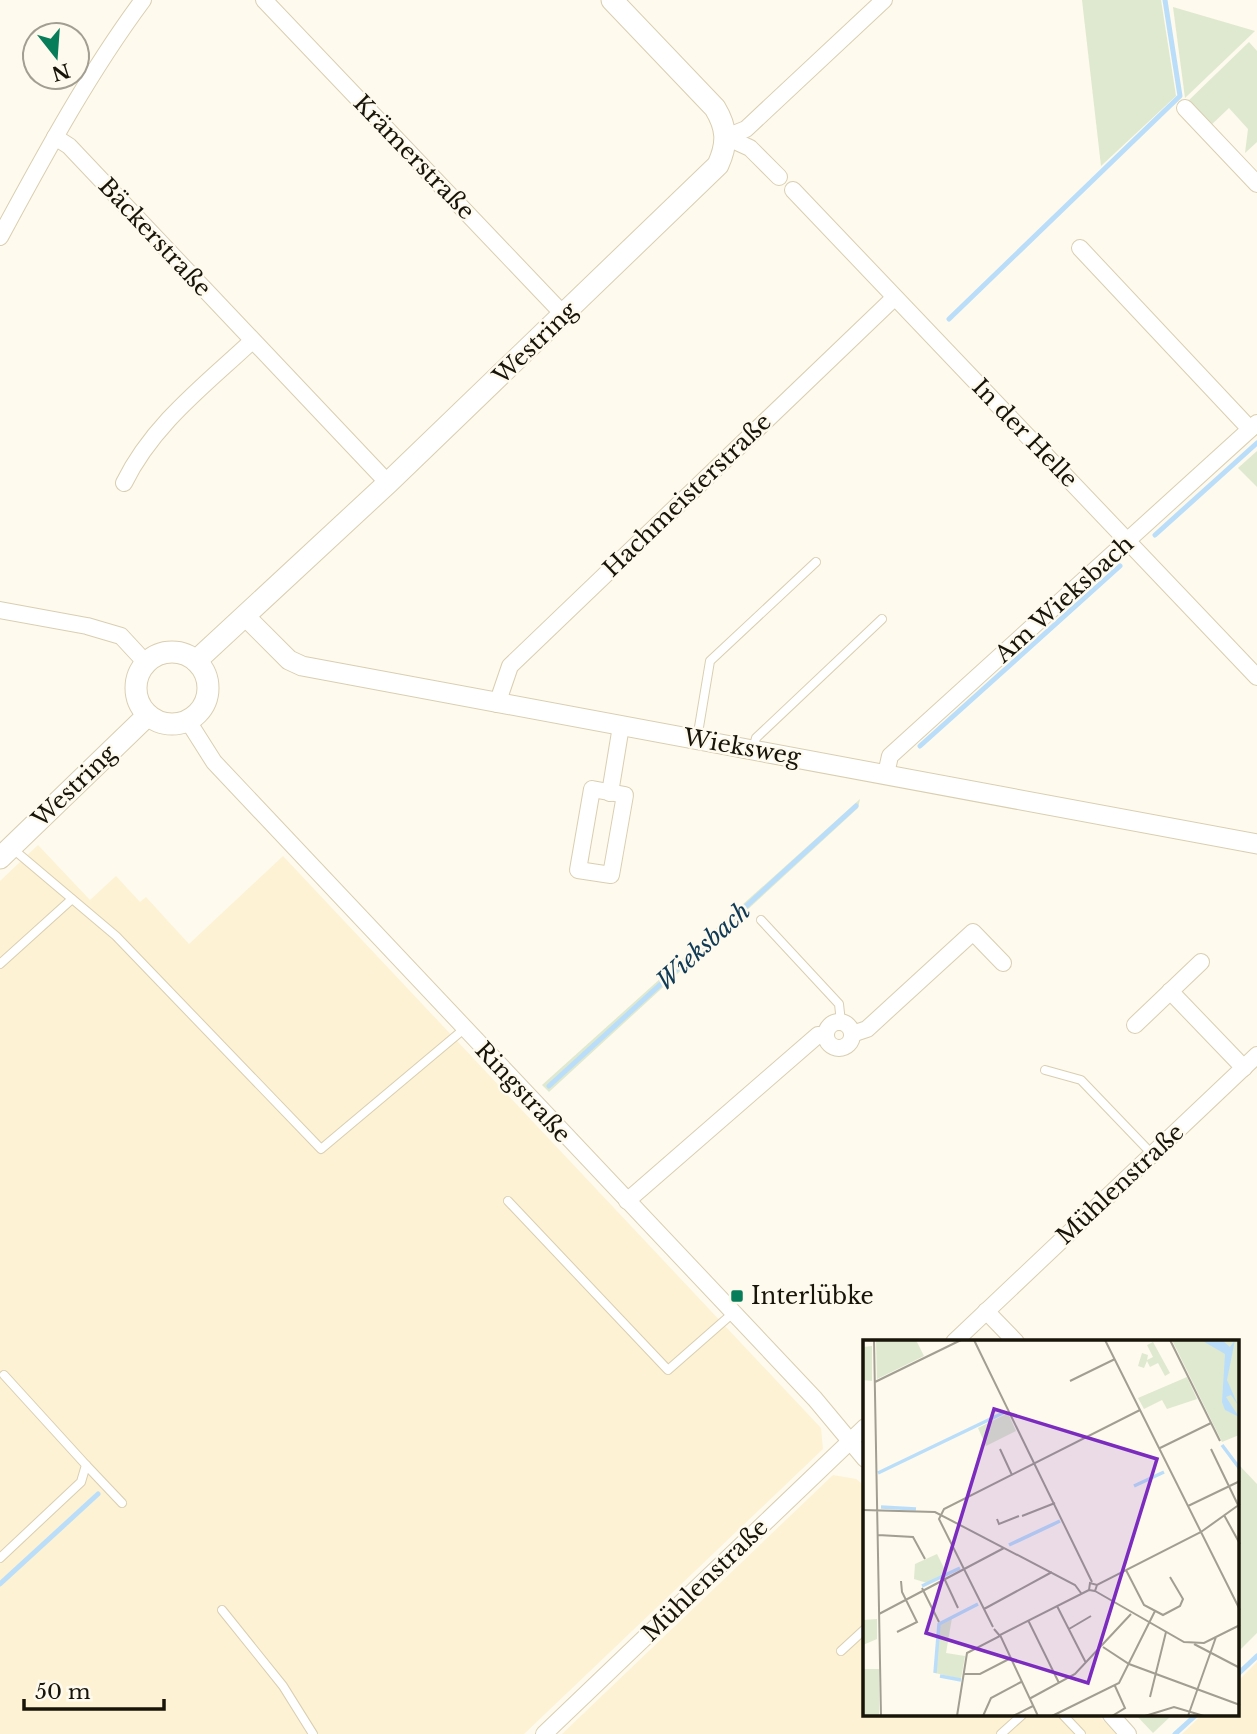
<svg xmlns="http://www.w3.org/2000/svg" width="1257" height="1734" viewBox="0 0 1257 1734" font-family="'Libre Baskerville',serif">
<style>
.built{fill:#fdf2d3}
.green{fill:#dfe9cf}
.lines{fill:none;stroke-linecap:round;stroke-linejoin:round}
.stream{stroke:#badefa;stroke-width:5}
.service-casing{stroke:#d9ceb0;stroke-width:10}
.minor-casing{stroke:#d9ceb0;stroke-width:18}
.tertiary-casing{stroke:#d9ceb0;stroke-width:21}
.secondary-casing{stroke:#d9ceb0;stroke-width:23}
.service{stroke:#fff;stroke-width:8}
.minor{stroke:#fff;stroke-width:16}
.tertiary{stroke:#fff;stroke-width:19}
.secondary{stroke:#fff;stroke-width:21}
.poi-dot{fill:#087d5a;stroke:#fefaee;stroke-width:2.5}
.labels{text-anchor:middle;dominant-baseline:central;stroke-width:5;stroke-linejoin:round;paint-order:stroke}
.street-label{font-size:23px;fill:#181409;stroke:#fefaee}
.poi-label{font-size:23px;fill:#181409;stroke:#fefaee;text-anchor:start}
.water-label{font-size:24px;font-style:italic;fill:#0f3a56;stroke:#fefaee}
.inset-river{fill:none;stroke:#badefa;stroke-width:3.5}
.inset-road{fill:none;stroke:#a29e92;stroke-width:2}
.view{fill:#7b2cbf;fill-opacity:0.15;stroke:#7b2cbf;stroke-width:3.5}
.inset-edge{fill:none;stroke:#181409;stroke-width:3.5}
</style>
<rect width="100%" height="100%" fill="#fefaee"/>
<!-- built -->
<g class="built">
<path d="M 38,845 L 90,900 L 116,876 L 140,902 L 146,897 L 189,944 L 283,856 L 821,1428 L 823,1449 L 524,1734 L 0,1734 L 0,881 Z"/>
<path d="M 833,1475 L 856,1479 L 865,1486 L 865,1715 L 1098,1715 L 1116,1734 L 562,1734 Z"/>
<path d="M 1257,1662 L 1257,1734 L 1182,1734 L 1202,1715 L 1238,1715 L 1238,1681 Z"/>
</g>
<!-- green -->
<g class="green">
<path d="M 1082,0 L 1161,0 L 1176,96 L 1101,166 Z"/>
<path d="M 1173,7 L 1255,31 L 1185,98 Z"/>
<path d="M 1249,42 L 1257,51 L 1257,142 L 1245,153 L 1248,129 L 1229,108 L 1210,126 L 1187,102 Z"/>
<path d="M 1257,451 L 1257,487 L 1238,468 Z"/>
<path d="M 860,799 L 858,808 L 549,1092 L 542,1085 Z"/>
<path d="M 1238,1464 L 1257,1484 L 1257,1633 L 1238,1652 Z"/>
<path d="M 1136,1715 L 1172,1715 L 1153,1733 Z"/>
</g>
<g class="lines">
<!-- stream -->
<g class="stream">
<path d="M 949,319 L 1180,96 L 1165,0"/>
<path d="M 1155,535 L 1257,443"/>
<path d="M 920,746 L 1120,566"/>
<path d="M 549,1086 L 856,806"/>
<path d="M 0,1584 L 98,1494"/>
<path d="M 1238,1674 L 1257,1656"/>
<path d="M 1175,1734 L 1196,1715"/>
</g>
<defs>
<g id="service">
<path d="M 697,739 L 710,661 L 816,562"/>
<path d="M 753,749 L 756,738 L 882,619"/>
<path d="M 13,849 L 116,936 L 321,1149 L 464,1029"/>
<path d="M 761,920 L 839,1004 L 841,1022"/>
<path d="M 0,964 L 72,899"/>
<path d="M 1045,1070 L 1081,1080 L 1152,1154"/>
<path d="M 508,1201 L 668,1370 L 733,1313"/>
<path d="M 86,1465 L 122,1503"/>
<path d="M 0,1558 L 81,1482 L 86,1465 L 4,1375"/>
<path d="M 222,1610 L 283,1686 L 313,1734"/>
<path d="M 841,1651 L 865,1629"/>
<path d="M 1063,1715 L 1081,1734"/>
<path d="M 1001,1734 L 1022,1715"/>
</g>
<g id="minor">
<path d="M 264,0 L 564,315"/>
<path d="M 1185,108 L 1257,184"/>
<path d="M 55,137 L 69,146 L 388,483"/>
<path d="M 726,137 L 746,129 L 884,0"/>
<path d="M 726,137 L 750,148 L 779,177"/>
<path d="M 793,190 L 1257,677"/>
<path d="M 0,237 C 44,156 88,74 143,0"/>
<path d="M 1080,248 L 1250,429"/>
<path d="M 124,483 C 153,424 205,385 252,341"/>
<path d="M 0,610 L 87,626 L 121,636 L 146,663"/>
<path d="M 497,704 L 510,666 L 894,298"/>
<path d="M 188,721 L 214,762 L 815,1399 L 865,1459"/>
<path d="M 886,774 L 890,756 L 1257,423"/>
<path d="M 592,789 L 625,795 L 611,875 L 578,870 Z"/>
<path d="M 610,793 L 621,726"/>
<path d="M 1170,991 L 1244,1068"/>
<circle cx="839" cy="1035" r="13"/>
<path d="M 1135,1025 L 1201,962"/>
<path d="M 852,1034 L 867,1029 L 973,932 L 1003,963"/>
<path d="M 627,1201 L 818,1035 L 825,1036"/>
<path d="M 986,1311 L 1016,1342"/>
<path d="M 954,1342 L 1257,1055"/>
<path d="M 1111,1715 L 1128,1734"/>
<path d="M 544,1734 L 865,1427"/>
</g>
<path id="tertiary" d="M 246,617 L 289,660 L 302,666 L 1257,844"/>
<g id="secondary">
<circle cx="172" cy="688" r="36"/>
<path d="M 196,661 L 388,483 L 718,165 C 728,143 727,128 715,108 L 612,0"/>
<path d="M 0,858 L 148,715"/>
</g>
</defs>
<!-- service casing -->
<use href="#service" class="service-casing"/>
<!-- minor casing -->
<use href="#minor" class="minor-casing"/>
<!-- tertiary casing -->
<use href="#tertiary" class="tertiary-casing"/>
<!-- secondary casing -->
<use href="#secondary" class="secondary-casing"/>
<!-- service -->
<use href="#service" class="service"/>
<!-- minor -->
<use href="#minor" class="minor"/>
<!-- tertiary -->
<use href="#tertiary" class="tertiary"/>
<!-- secondary -->
<use href="#secondary" class="secondary"/>
</g>
<!-- markers -->
<rect class="poi-dot" x="730" y="1289" width="14" height="14" rx="3.5"/>
<g class="labels">
<!-- street labels -->
<g class="street-label">
<text transform="translate(414 157) rotate(46)">Krämerstraße</text>
<text transform="translate(155 237) rotate(47)">Bäckerstraße</text>
<text transform="translate(535 343) rotate(-44)">Westring</text>
<text transform="translate(1025 433) rotate(46)">In der Helle</text>
<text transform="translate(687 495) rotate(-44)">Hachmeisterstraße</text>
<text transform="translate(1064 599) rotate(-42)">Am Wieksbach</text>
<text transform="translate(742 747) rotate(10)">Wieksweg</text>
<text transform="translate(74 786) rotate(-44)">Westring</text>
<text transform="translate(523 1092) rotate(47)">Ringstraße</text>
<text transform="translate(1120 1184) rotate(-43)">Mühlenstraße</text>
<text transform="translate(705 1580) rotate(-44)">Mühlenstraße</text>
</g>
<!-- poi labels -->
<g class="poi-label">
<text x="751" y="1296">Interlübke</text>
</g>
<!-- water labels -->
<g class="water-label">
<text transform="translate(703 946) rotate(-42)">Wieksbach</text>
</g>
</g>
<!-- overview -->
<g transform="translate(863 1340)">
<rect width="376" height="376" fill="#fefaee"/>
<path d="M 13,0 L 53,0 L 61,16 L 14,39 ZM 309,0 L 376,0 L 376,95 L 359,102 ZM 290,2 L 307,33 L 302,36 L 295,23 L 287,27 L 284,21 L 281,28 L 275,26 L 279,13 L 285,15 L 284,20 L 290,17 L 284,5 ZM 9,6 L 9,41 L 0,40 L 0,7 ZM 324,37 L 334,59 L 304,69 L 299,60 L 281,69 L 275,58 ZM 145,73 L 153,91 L 123,106 L 115,88 ZM 74,214 L 84,234 L 64,243 L 51,239 L 52,224 ZM 89,278 L 83,313 L 102,316 L 98,339 L 72,333 L 77,284 ZM 14,279 L 14,299 L 0,305 L 0,280 ZM 0,329 L 16,329 L 16,376 L 0,376 Z" fill="#dfe9cf"/>
<path d="M 338,0 L 360,1 L 367,7 L 372,0 L 364,40 L 375,65 L 368,55 L 363,57 L 376,77 L 362,70 L 359,62 L 362,14 Z" fill="#badefa"/>
<path class="inset-river" d="M 359,105 L 377,129M 15,133 L 142,72M 271,146 L 301,132M 18,167 L 53,169M 146,205 L 197,181M 59,246 L 97,228M 72,333 L 76,284 L 115,264M 77,336 L 98,340"/>
<path class="inset-road" d="M 11,0 L 18,376M 111,0 L 229,242M 242,0 L 377,270M 307,0 L 357,101M 207,41 L 252,19M 12,42 L 98,0M 297,108 L 348,83M 137,109 L 149,135M 348,109 L 375,165M 325,166 L 377,141M 0,170 L 72,172 L 212,245 L 218,253M 361,175 L 377,204M 159,176 L 192,163M 134,179 L 136,184 L 156,176M 15,195 L 50,197 L 62,219M 263,230 L 281,265 L 300,275 L 317,266 L 320,259 L 307,237M 81,238 L 95,268M 234,245 L 232,251 L 226,250 L 227,243 L 234,245 L 338,192 L 377,164M 59,248 L 76,282M 232,251 L 321,302 L 341,303 L 377,285M 194,266 L 223,323M 121,269 L 189,232M 16,274 L 141,208M 165,280 L 196,343M 130,287 L 76,179 L 81,169 L 277,70M 206,289 L 228,276M 34,292 L 54,282 L 39,252 L 38,241M 331,304 L 377,328M 240,307 L 266,324 L 377,365M 101,334 L 117,334 L 146,319M 287,357 L 303,292M 166,359 L 212,334 L 268,274M 94,376 L 104,313 L 137,296 L 131,289M 120,376 L 128,358 L 158,342M 150,376 L 170,366M 175,376 L 137,295 L 226,250M 189,376 L 256,343 L 292,271M 249,376 L 262,368 L 252,346M 282,376 L 311,367 L 341,376M 325,376 L 353,297"/>
<path class="view" d="M 131,69 L 294,119 L 225,343 L 63,293 Z"/>
<rect width="376" height="376" class="inset-edge"/>
</g>
<!-- north arrow -->
<g transform="translate(56 56) rotate(163)"><circle r="33" fill="#fefaee" stroke="#a29e92" stroke-width="2"/>
<path d="M0-5L12 26L0 18L-12 26Z" fill="#087d5a"/>
<text y="-10" font-size="19" font-weight="bold" text-anchor="middle" fill="#181409">N</text>
</g>
<!-- scale -->
<path d="M24 1699v10h140v-10" fill="none" stroke="#181409" stroke-width="3.5"/>
<text x="35" y="1699" font-size="21" fill="#181409" stroke="#fefaee" stroke-width="5" paint-order="stroke">50 m</text>
</svg>
